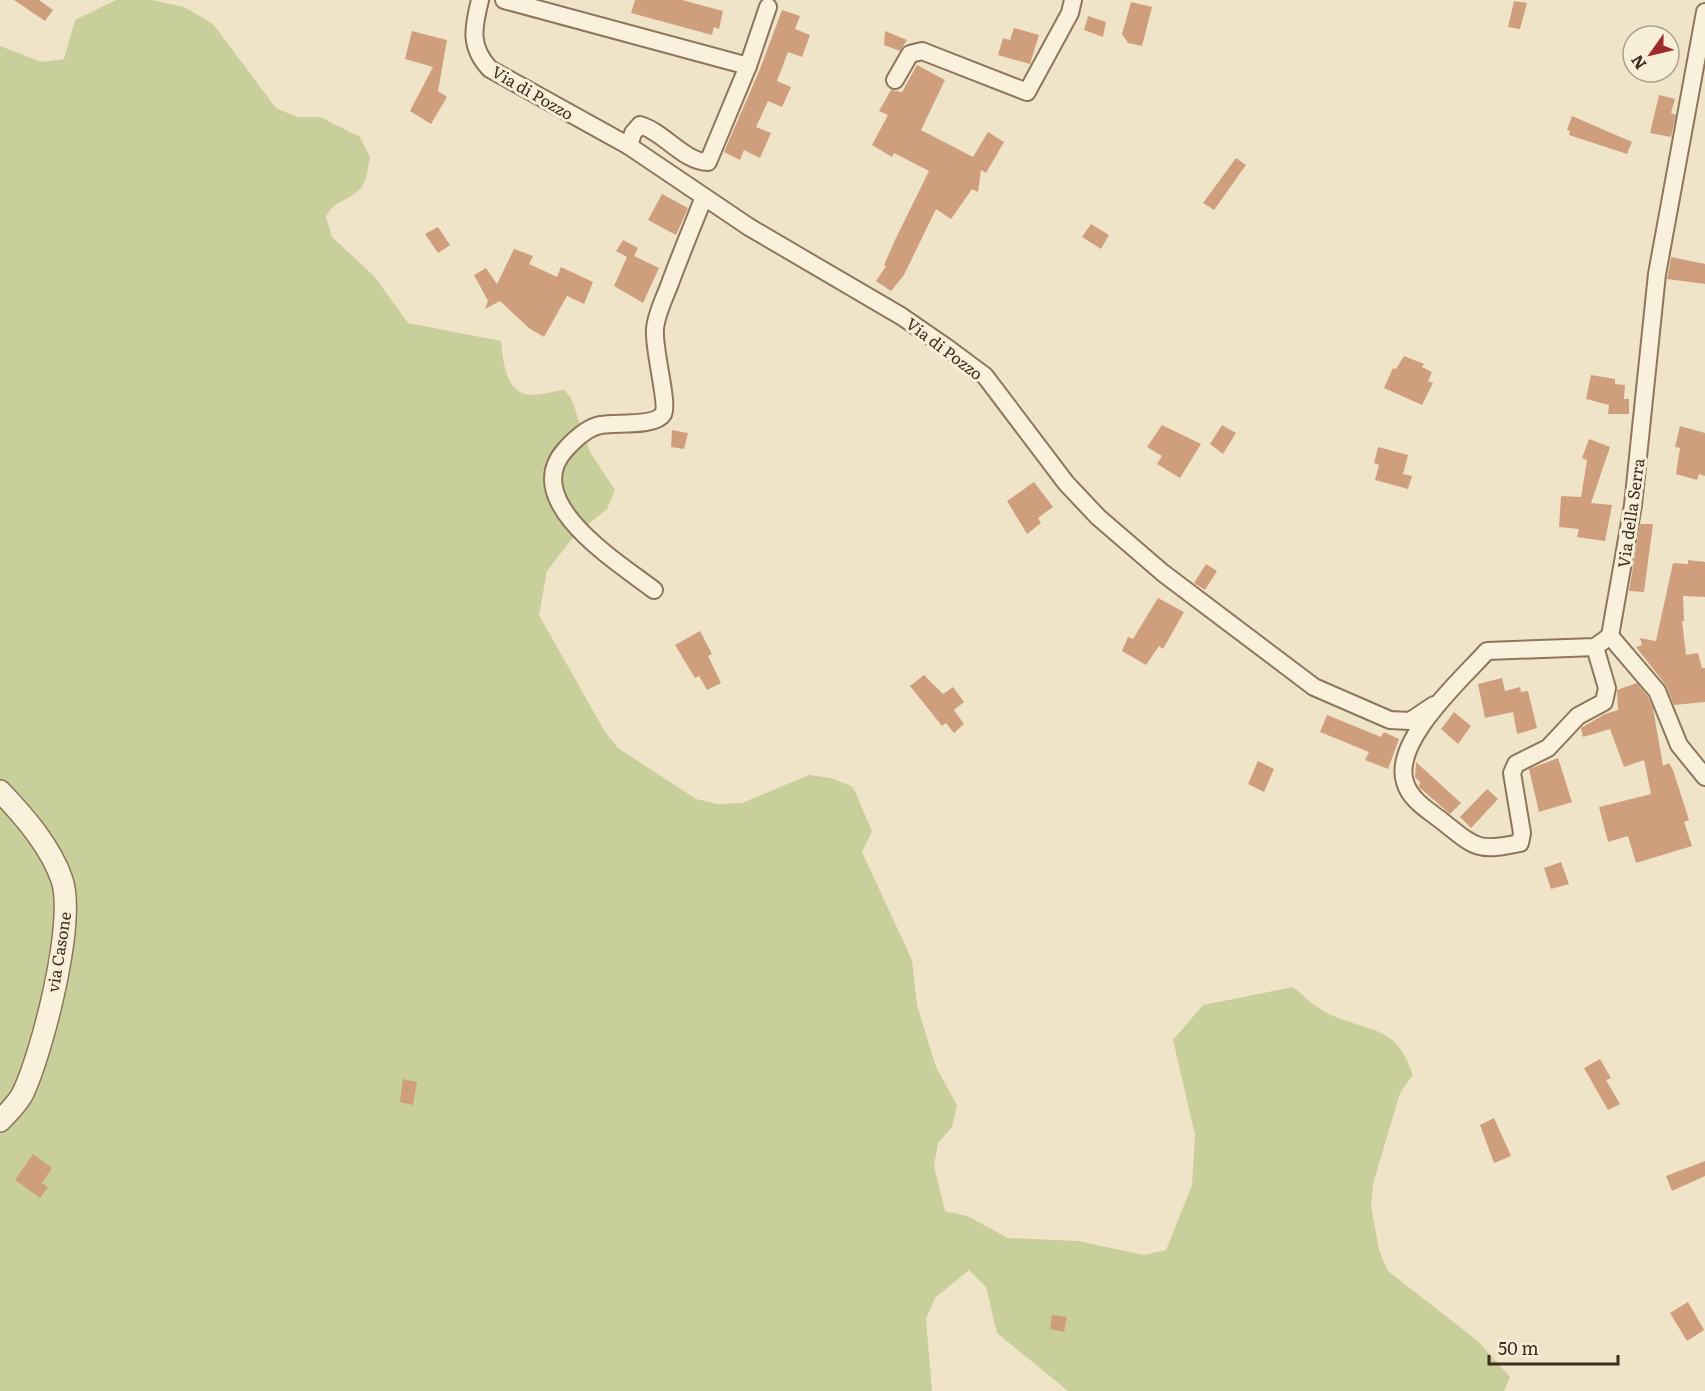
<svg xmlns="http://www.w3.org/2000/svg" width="1705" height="1391" viewBox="0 0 1705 1391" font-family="Literata,serif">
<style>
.green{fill:#c9cf9b}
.building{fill:#cf9f7d}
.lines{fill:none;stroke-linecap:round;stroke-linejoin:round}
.minor-casing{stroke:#8d765c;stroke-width:20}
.tertiary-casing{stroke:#8d765c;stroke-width:24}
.minor{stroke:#faf1dc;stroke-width:16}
.tertiary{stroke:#faf1dc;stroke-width:21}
.labels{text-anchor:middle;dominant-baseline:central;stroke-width:6;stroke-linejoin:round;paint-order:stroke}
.street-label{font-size:16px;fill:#3d2e20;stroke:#f7eed8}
</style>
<rect width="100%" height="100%" fill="#f0e4c8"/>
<!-- green -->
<path class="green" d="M 116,0 L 152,0 L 184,7 L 213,24 L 276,108 L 297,117 L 320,117 L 360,137 L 370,157 C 368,166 367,183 359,190 C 348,201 333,201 326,217 L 332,237 L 374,276 L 408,323 L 501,341 C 503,359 505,394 531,395 C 541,395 554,391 564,390 L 571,398 L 590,452 L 615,490 L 607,509 L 574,536 L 547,571 L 539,615 L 605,732 L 618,748 L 696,799 L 718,804 L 742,803 L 809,775 L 831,778 L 853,787 L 872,831 L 862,852 L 912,960 L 917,1005 L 936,1067 L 957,1105 L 952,1127 L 938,1143 L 934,1166 L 945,1211 L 967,1216 L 1008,1238 L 1078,1241 L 1144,1255 L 1166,1250 L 1192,1185 L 1195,1135 L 1173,1040 L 1203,1005 L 1293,987 C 1304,996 1317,1009 1331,1015 C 1373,1033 1396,1025 1413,1075 L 1400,1093 L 1373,1184 L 1371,1205 L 1379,1250 L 1388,1271 L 1479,1342 L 1510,1377 L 1504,1391 L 1068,1391 L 997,1333 L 986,1287 L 969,1270 L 935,1298 L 926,1319 L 932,1391 L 0,1391 L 0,46 L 42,62 L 64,59 L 75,20 Z"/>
<!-- building -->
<g class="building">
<path d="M 14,0 L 39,0 L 53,10 L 45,21 Z"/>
<path d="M 635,0 L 682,0 L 723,11 L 719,29 L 714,27 L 712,35 L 631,13 Z"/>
<path d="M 1514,1 L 1527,3 L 1520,29 L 1508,27 Z"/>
<path d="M 1131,2 L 1152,7 L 1142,46 L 1128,43 L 1122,34 Z"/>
<path d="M 782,10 L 800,16 L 795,29 L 810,35 L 802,57 L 788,52 L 777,81 L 791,87 L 782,107 L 768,101 L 756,127 L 771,133 L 760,158 L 744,150 L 740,160 L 724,152 L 760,69 Z"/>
<path d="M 1088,16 L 1106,22 L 1103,37 L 1084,30 Z"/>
<path d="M 1014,28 L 1039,35 L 1030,64 L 998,55 L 1003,38 L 1010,40 Z"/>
<path d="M 412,31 L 447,40 L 438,91 L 447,97 L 431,124 L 410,111 L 433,67 L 405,59 Z"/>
<path d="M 885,31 L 907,40 L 900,51 L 884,45 Z"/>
<path d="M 917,65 L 945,80 L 921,130 L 973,157 L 988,132 L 1004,142 L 986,173 L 981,170 L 978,192 L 972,189 L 951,219 L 936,209 L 904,275 L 891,291 L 876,281 L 886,266 L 884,265 L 895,240 L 929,171 L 894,153 L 892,157 L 872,145 L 888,115 L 879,111 L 891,90 L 902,92 Z"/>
<path d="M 1659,95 L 1675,99 L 1671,113 L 1676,115 L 1671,137 L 1650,133 Z"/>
<path d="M 1572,116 L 1632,142 L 1627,154 L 1569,135 L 1570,131 L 1567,130 Z"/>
<path d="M 1236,158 L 1246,165 L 1214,210 L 1203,203 Z"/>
<path d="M 662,194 L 688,208 L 676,235 L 648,220 Z"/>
<path d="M 1091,224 L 1109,235 L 1101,249 L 1082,237 Z"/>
<path d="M 438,227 L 450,245 L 438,253 L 425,234 Z"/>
<path d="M 623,240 L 638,248 L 634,256 L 659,268 L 643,303 L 614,286 L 627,257 L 616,251 Z"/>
<path d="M 514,249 L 533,256 L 529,264 L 557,277 L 561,267 L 593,282 L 584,304 L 567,296 L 544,337 L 529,328 L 500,301 L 485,309 L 488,301 L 474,275 L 486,268 L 497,284 Z"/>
<path d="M 1671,257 L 1705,264 L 1705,284 L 1667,279 Z"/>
<path d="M 1404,356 L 1424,364 L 1422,367 L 1432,372 L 1428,381 L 1433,383 L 1422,405 L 1384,388 L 1393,368 L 1396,369 Z"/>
<path d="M 1591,375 L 1615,379 L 1615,384 L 1625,385 L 1624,399 L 1629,399 L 1629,414 L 1608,414 L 1609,405 L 1586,399 Z"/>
<path d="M 1162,425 L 1201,444 L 1180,478 L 1157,464 L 1162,456 L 1147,447 Z"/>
<path d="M 1222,425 L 1236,433 L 1223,454 L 1210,444 Z"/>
<path d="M 1680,426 L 1705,433 L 1705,476 L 1699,474 L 1697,480 L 1676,474 L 1680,448 L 1675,447 Z"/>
<path d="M 672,430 L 688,433 L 684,449 L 671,447 Z"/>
<path d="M 1589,439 L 1610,447 L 1591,503 L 1612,505 L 1605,541 L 1577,537 L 1579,529 L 1559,527 L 1561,496 L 1581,497 L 1587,460 L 1582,458 Z"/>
<path d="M 1378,447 L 1408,455 L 1403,474 L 1412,476 L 1408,489 L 1375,480 L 1379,465 L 1374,463 Z"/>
<path d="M 1034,482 L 1053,507 L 1038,518 L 1041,523 L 1027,534 L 1007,501 Z"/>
<path d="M 1640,524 L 1653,524 L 1644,592 L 1629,591 Z"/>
<path d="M 1688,560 L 1705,562 L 1705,597 L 1683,596 L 1684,621 L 1682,621 L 1686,655 L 1698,653 L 1702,668 L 1705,668 L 1705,702 L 1674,705 L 1665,684 L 1636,647 L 1642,645 L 1640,638 L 1656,641 L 1673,563 L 1688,564 Z"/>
<path d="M 1206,564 L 1217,571 L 1205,590 L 1194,583 Z"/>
<path d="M 1158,598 L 1184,612 L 1163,649 L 1159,646 L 1146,665 L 1122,651 L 1128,637 L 1133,639 Z"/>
<path d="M 700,631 L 712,654 L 708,656 L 721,683 L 707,690 L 699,676 L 695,678 L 675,645 Z"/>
<path d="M 924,675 L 943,694 L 953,687 L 964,702 L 954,710 L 964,724 L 954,733 L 946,723 L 942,726 L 910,686 Z"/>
<path d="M 1502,678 L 1505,691 L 1520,687 L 1521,692 L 1528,691 L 1537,728 L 1517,734 L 1513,712 L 1485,718 L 1478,684 Z"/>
<path d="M 1637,683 L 1648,697 L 1653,708 L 1663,766 L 1669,763 L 1673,770 L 1689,820 L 1684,822 L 1692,846 L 1636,863 L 1628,836 L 1608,842 L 1599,807 L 1651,794 L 1644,760 L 1624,767 L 1610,729 L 1583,737 L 1581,728 L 1605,714 L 1618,710 L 1617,690 Z"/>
<path d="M 1454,712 L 1471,726 L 1458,744 L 1441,729 Z"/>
<path d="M 1327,715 L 1381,737 L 1384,732 L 1399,739 L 1388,769 L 1365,760 L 1369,752 L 1320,732 Z"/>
<path d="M 1558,758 L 1572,802 L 1539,812 L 1529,769 Z"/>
<path d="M 1258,761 L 1274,769 L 1264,792 L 1248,784 Z"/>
<path d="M 1416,762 L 1461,803 L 1450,814 L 1419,787 L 1420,782 L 1415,777 Z"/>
<path d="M 1487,789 L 1498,799 L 1471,828 L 1460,817 Z"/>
<path d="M 1561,862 L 1569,884 L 1551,889 L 1544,868 Z"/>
<path d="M 1600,1059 L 1611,1078 L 1606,1080 L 1620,1104 L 1608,1110 L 1584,1068 Z"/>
<path d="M 403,1079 L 417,1082 L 413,1105 L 400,1102 Z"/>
<path d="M 1494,1118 L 1511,1156 L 1494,1163 L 1480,1125 Z"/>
<path d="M 33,1154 L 52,1168 L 42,1183 L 48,1187 L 40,1198 L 15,1180 Z"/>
<path d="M 1705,1161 L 1705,1176 L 1672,1191 L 1666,1176 Z"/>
<path d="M 1688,1302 L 1704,1330 L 1687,1341 L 1670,1313 Z"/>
<path d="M 1052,1315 L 1067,1317 L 1064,1332 L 1050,1329 Z"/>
</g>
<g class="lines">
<defs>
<g id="minor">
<path d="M 480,0 C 473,28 469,47 490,69 L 629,146 L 749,227 L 901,316 L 946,347 L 985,376 L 1066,483 L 1098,517 L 1163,573 L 1314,687 L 1390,720 L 1410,721 L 1434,705"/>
<path d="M 504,0 L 748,66"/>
<path d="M 895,80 L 910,54 L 922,51 L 1027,92 L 1070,13 L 1073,0"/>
<path d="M 629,146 L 633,133 L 640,125 C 664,132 684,162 708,162 L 748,66 L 768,7"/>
<path d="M 654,590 C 619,563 519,502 565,450 C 574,440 587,427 601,425 C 615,422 655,427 663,414 C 669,404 653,349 655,329 C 656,315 664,299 669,286 C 680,256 692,227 704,197"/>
<path d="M 1610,636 L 1657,691 L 1679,745 L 1705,777"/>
<path d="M 1595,647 L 1607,688 L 1604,702 L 1578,716 L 1548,748 L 1516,764 L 1512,773 L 1522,833 L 1520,843 C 1477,852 1476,848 1442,821 C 1428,810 1410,800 1405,782 C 1392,741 1462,679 1487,651 L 1595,647 L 1610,636 L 1633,505 L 1657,274 L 1705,12"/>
</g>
<path id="tertiary" d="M 0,791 C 24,816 51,847 62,880 C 76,922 42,1053 23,1093 C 18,1103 8,1113 0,1121"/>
</defs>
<!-- minor casing -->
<use href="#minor" class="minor-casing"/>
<!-- tertiary casing -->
<use href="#tertiary" class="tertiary-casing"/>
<!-- minor -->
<use href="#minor" class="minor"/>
<!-- tertiary -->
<use href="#tertiary" class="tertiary"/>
</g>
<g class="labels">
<!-- street labels -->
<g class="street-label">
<text transform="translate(533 92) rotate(30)">Via di Pozzo</text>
<text transform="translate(945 348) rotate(37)">Via di Pozzo</text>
<text transform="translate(1630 513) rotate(-82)">Via della Serra</text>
<text transform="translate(58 952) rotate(-81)">via Casone</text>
</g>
</g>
<!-- north arrow -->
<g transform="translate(1651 54) rotate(236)"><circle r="28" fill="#f7eed8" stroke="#ada18e" stroke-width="1.5"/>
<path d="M0-4.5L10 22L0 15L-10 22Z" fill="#9e2a2b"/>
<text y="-9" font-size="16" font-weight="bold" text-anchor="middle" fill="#3d2e20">N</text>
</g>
<!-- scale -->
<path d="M1489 1355v9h129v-9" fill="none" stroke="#3d2e20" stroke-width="3"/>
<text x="1498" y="1355" font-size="18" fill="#3d2e20" stroke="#f7eed8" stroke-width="4.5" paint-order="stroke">50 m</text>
</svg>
